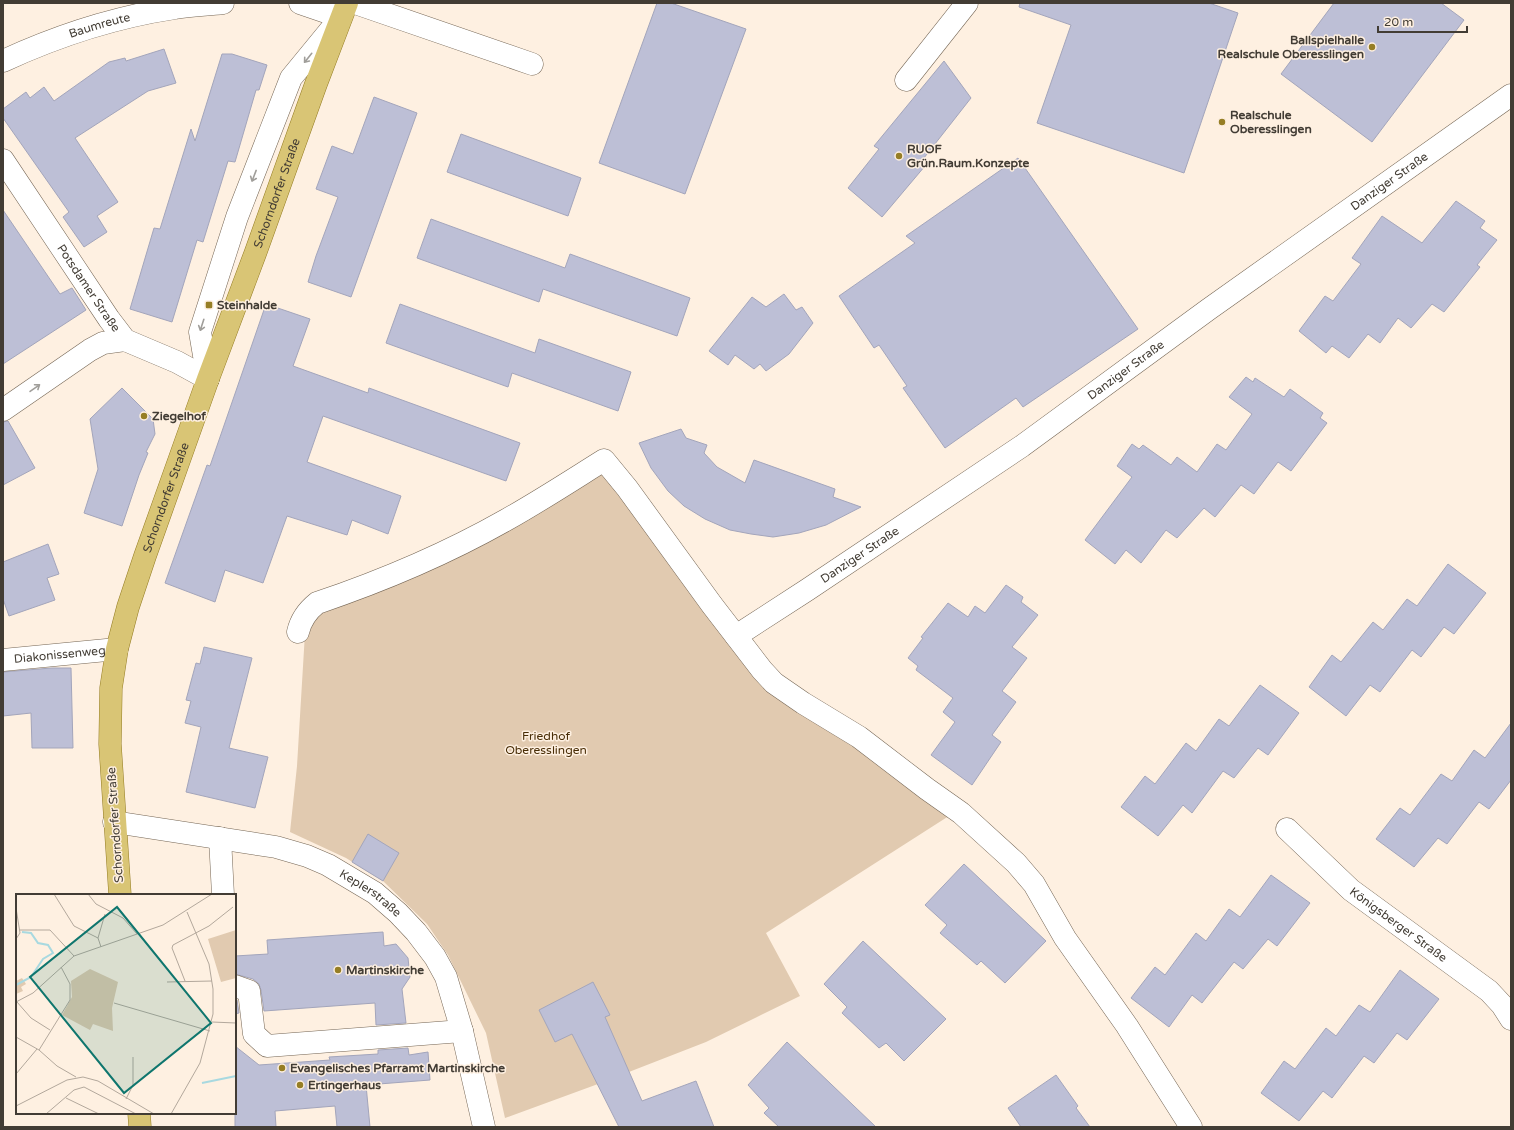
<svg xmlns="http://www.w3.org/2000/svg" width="1514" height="1130" viewBox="0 0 1514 1130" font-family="'Varela Round',sans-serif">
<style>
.green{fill:#e1cab0}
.building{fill:#bdbfd6;stroke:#a3a5bb}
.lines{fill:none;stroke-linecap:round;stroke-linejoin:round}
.minor-casing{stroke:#756655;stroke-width:23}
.major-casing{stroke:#947c22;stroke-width:23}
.minor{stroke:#fff;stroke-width:22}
.major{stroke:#d9c575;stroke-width:22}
.oneway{stroke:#a09e9a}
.poi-dot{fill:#967e25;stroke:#fef0e1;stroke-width:1.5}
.labels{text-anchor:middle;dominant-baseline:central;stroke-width:3;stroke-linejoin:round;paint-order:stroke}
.street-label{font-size:12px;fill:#423c34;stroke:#fef0e1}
.poi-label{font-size:12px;font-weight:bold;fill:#423c34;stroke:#fef0e1;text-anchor:start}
.park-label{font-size:12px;fill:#482d06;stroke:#fef0e1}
.inset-river{fill:none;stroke:#a8d9e0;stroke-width:2}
.inset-road{fill:none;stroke:#b3a89c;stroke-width:1}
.view{fill:#0f766e;fill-opacity:0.15;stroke:#0f766e;stroke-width:2}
.inset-edge{fill:none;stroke:#423c34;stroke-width:2}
</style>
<rect width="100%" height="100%" fill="#fef0e1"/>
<!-- green -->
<path class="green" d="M 603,465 L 768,685 L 952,814 L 766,933 L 800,996 L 706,1042 L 598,1084 L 505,1118 L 486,1033 L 448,955 L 427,924 L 383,881 L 346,858 L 290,832 L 297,766 L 305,633 L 319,610 Z"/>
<!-- building -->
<g class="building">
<path d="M 657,3 L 671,3 L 746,29 L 685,194 L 599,163 Z"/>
<path d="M 1020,3 L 1209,3 L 1238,13 L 1184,173 L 1037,123 L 1071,25 L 1019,7 Z"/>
<path d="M 1334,3 L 1441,3 L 1464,20 L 1372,142 L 1281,74 Z"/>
<path d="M 164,49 L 176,83 L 148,91 L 75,138 L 118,202 L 97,216 L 107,232 L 84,247 L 63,217 L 69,212 L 3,118 L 3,109 L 26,92 L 30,98 L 44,87 L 54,101 L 109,62 L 125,58 L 126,61 Z"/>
<path d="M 222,54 L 232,54 L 267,65 L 259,90 L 256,90 L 235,162 L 228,161 L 203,242 L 197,240 L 172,322 L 130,309 L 154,228 L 160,229 L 191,129 L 195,141 Z"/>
<path d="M 944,61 L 971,98 L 920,163 L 925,166 L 882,217 L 848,188 L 879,149 L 874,146 Z"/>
<path d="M 374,97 L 417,113 L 351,297 L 308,282 L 316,256 L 338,197 L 316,189 L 332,146 L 353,154 Z"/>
<path d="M 461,134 L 581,178 L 568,216 L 447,172 Z"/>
<path d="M 1018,158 L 1138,329 L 1023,407 L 1016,398 L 945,448 L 903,388 L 907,386 L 879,345 L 874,348 L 839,296 L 915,243 L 906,236 Z"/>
<path d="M 1456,201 L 1485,221 L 1480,228 L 1497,240 L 1477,265 L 1480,267 L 1444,312 L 1432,304 L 1411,328 L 1398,318 L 1380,343 L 1368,334 L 1349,358 L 1332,346 L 1326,353 L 1299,331 L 1325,296 L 1333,301 L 1361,264 L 1352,258 L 1382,216 L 1422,243 Z"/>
<path d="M 3,210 L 60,294 L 72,288 L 86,310 L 3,364 Z"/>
<path d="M 431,219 L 565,268 L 570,254 L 690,298 L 677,336 L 543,289 L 539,302 L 417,258 Z"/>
<path d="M 784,294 L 796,310 L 802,307 L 813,323 L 789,354 L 766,371 L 760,364 L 754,369 L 735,355 L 728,365 L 709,351 L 752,297 L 766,307 Z"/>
<path d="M 266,304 L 310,319 L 293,366 L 368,393 L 369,388 L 520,443 L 506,481 L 323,416 L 307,462 L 401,496 L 388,534 L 352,520 L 347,535 L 287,516 L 263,583 L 225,570 L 215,602 L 165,583 L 207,465 L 210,466 Z"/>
<path d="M 400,304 L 535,353 L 539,339 L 631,372 L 618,411 L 512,373 L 508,387 L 386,343 Z"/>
<path d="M 1246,377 L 1253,382 L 1255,378 L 1284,397 L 1290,389 L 1323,413 L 1320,418 L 1327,423 L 1291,471 L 1278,462 L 1254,494 L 1241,485 L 1215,517 L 1204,508 L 1177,538 L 1166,530 L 1141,563 L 1126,550 L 1115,564 L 1085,540 L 1132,477 L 1117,466 L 1132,444 L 1139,449 L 1143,445 L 1171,465 L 1177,457 L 1197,472 L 1217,444 L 1226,450 L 1252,414 L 1229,397 Z"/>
<path d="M 122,388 L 153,419 L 155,434 L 146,452 L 148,453 L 139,475 L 122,526 L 84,513 L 98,469 L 90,419 Z"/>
<path d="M 8,421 L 35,468 L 3,485 L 3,422 Z"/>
<path d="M 681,429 L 686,438 L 707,445 L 704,453 L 717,467 L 745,483 L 754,460 L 835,489 L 833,497 L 861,507 L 826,525 L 799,533 L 773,537 L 751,534 L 730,530 L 705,519 L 684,506 L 668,491 L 651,468 L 639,443 Z"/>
<path d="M 48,544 L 59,574 L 47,578 L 55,600 L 9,616 L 3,599 L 3,562 Z"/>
<path d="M 1448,564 L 1486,593 L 1454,634 L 1444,627 L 1421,657 L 1412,650 L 1380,692 L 1370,685 L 1346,716 L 1309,687 L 1332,655 L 1341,662 L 1373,622 L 1383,630 L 1407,599 L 1417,606 Z"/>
<path d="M 1006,585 L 1023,597 L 1021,602 L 1038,615 L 1012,647 L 1027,658 L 1002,691 L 1016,702 L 992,735 L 1001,742 L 972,785 L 931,755 L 955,722 L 943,712 L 953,698 L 916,670 L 918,666 L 908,658 L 923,638 L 921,637 L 948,603 L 968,617 L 975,606 L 985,613 Z"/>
<path d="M 204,647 L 252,658 L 229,748 L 268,757 L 255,808 L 186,792 L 201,727 L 185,723 L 191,701 L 186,700 L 196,663 L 200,664 Z"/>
<path d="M 51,668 L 71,668 L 73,748 L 32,748 L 31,713 L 3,716 L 3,672 Z"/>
<path d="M 1260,685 L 1299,713 L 1268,755 L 1258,748 L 1234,778 L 1223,771 L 1192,813 L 1183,805 L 1158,836 L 1121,807 L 1145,776 L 1155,784 L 1186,743 L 1196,751 L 1219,719 L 1229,726 Z"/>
<path d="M 1511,723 L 1511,780 L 1489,809 L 1479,802 L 1447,844 L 1438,838 L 1414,867 L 1376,839 L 1400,808 L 1410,815 L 1441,774 L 1452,781 L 1474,750 L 1485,758 Z"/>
<path d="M 368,834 L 399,853 L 383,881 L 352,862 Z"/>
<path d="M 964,864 L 1046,941 L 1005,983 L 981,961 L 977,965 L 940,933 L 947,925 L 925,905 Z"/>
<path d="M 1271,875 L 1310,903 L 1277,946 L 1268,939 L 1243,969 L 1234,962 L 1202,1003 L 1192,995 L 1169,1027 L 1131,998 L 1155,967 L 1165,975 L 1196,933 L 1206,941 L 1229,909 L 1240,917 Z"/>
<path d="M 383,932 L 384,946 L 396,944 L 408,958 L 410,977 L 402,989 L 406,1023 L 376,1025 L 375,1003 L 264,1011 L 261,990 L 259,984 L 253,979 L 235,974 L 235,956 L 268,954 L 267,940 Z"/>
<path d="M 863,941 L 946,1019 L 904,1061 L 886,1043 L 879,1048 L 842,1013 L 847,1007 L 824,984 Z"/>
<path d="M 1400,970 L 1439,999 L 1407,1040 L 1397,1033 L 1374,1063 L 1364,1056 L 1332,1098 L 1323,1091 L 1299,1121 L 1261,1093 L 1284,1061 L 1295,1069 L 1326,1028 L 1336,1036 L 1359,1005 L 1370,1012 Z"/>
<path d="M 593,982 L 610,1015 L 605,1017 L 642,1101 L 696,1081 L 714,1127 L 619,1127 L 572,1034 L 555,1042 L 539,1010 Z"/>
<path d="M 235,999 L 237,1000 L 239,1013 L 235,1014 Z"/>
<path d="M 787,1042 L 876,1127 L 779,1127 L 764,1113 L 769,1108 L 748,1085 Z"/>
<path d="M 235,1046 L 259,1065 L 330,1060 L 329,1057 L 378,1054 L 378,1050 L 408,1048 L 409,1055 L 428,1052 L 430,1080 L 366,1085 L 370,1127 L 337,1127 L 335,1106 L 275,1111 L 276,1127 L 235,1127 Z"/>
<path d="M 1056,1075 L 1078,1106 L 1076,1108 L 1090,1127 L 1021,1127 L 1008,1108 Z"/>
</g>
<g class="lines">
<defs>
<g id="minor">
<path d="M 355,3 L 532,64"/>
<path id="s1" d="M 3,61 C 57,36 115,17 175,8 C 191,5 207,5 223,3"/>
<path d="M 906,80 L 967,3"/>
<path id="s2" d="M 3,160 L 109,319 L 125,340 L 177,362 L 208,379"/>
<path d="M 208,379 L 200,332 L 237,217 L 291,78 L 341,17 L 300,3"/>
<path d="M 3,410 L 90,350 L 103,343 L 125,340"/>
<path d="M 298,632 C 301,619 307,611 317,603 C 382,581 446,554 506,520 C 540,501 572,480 604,460 L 627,488 L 712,605 L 762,670 L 774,683 L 803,703 L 859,737 L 927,789 L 961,813 L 1016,863 L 1034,884 L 1065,938 L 1127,1026 L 1191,1127"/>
<path id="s3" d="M 736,636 L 807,590 L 1022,446 L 1209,309 L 1511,95"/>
<path id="s4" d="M 3,660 L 117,649"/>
<path id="s5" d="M 114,822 L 276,847 L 307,856 L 328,865 L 375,893 L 398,913 L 416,932 L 435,957 L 446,977 L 462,1031 L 484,1127"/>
<path id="s6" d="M 1287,829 L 1351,890 L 1489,991 L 1502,1005 L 1511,1019"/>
<path d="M 220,838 L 223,895"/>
<path d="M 235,986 L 249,991 L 254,1034 L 267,1046 L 462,1031"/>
</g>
<g id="major">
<path id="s7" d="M 120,895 L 110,744 L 111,688 L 117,649 L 128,607 L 145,556 L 208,379 L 255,254 L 316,84 L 347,3"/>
<path d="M 139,1113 L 140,1127"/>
</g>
</defs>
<!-- minor casing -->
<use href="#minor" class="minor-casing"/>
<!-- major casing -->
<use href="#major" class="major-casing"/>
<!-- minor -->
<use href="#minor" class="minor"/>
<!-- major -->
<use href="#major" class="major"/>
</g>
<!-- one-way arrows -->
<defs><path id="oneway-shaft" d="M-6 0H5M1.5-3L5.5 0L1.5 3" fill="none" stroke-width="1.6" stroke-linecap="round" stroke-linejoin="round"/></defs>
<g class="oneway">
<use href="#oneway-shaft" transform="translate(308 58) rotate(129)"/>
<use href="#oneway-shaft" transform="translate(254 176) rotate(111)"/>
<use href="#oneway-shaft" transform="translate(202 325) rotate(108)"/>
<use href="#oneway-shaft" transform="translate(35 388) rotate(-35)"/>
</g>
<!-- markers -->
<g class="poi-dot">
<circle cx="1372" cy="47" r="4"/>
<circle cx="1222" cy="122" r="4"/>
<circle cx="899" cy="156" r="4"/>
<rect x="205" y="301" width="8" height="8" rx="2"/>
<circle cx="144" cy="416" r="4"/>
<circle cx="338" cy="970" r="4"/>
<circle cx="282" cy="1068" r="4"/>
<circle cx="300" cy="1085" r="4"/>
</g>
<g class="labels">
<!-- street labels -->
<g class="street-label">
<text stroke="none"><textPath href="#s1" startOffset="103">Baumreute</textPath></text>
<text stroke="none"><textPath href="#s3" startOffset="796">Danziger Straße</textPath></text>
<text stroke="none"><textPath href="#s7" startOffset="730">Schorndorfer Straße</textPath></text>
<text stroke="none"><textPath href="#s2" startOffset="154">Potsdamer Straße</textPath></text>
<text stroke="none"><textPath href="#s3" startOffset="472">Danziger Straße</textPath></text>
<text stroke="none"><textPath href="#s7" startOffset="406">Schorndorfer Straße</textPath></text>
<text stroke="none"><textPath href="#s3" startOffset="148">Danziger Straße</textPath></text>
<text stroke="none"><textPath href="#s4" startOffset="57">Diakonissenweg</textPath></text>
<text transform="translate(115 825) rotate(-94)">Schorndorfer Straße</text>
<text stroke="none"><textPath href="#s5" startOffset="270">Keplerstraße</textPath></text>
<text stroke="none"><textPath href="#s6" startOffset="147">Königsberger Straße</textPath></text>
</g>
<!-- poi labels -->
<g class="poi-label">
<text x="1364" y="40" text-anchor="end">Ballspielhalle<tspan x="1364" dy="14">Realschule Oberesslingen</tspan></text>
<text x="1230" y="115">Realschule<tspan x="1230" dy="14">Oberesslingen</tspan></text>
<text x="907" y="149">RUOF<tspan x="907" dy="14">Grün.Raum.Konzepte</tspan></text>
<text x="217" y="305">Steinhalde</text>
<text x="152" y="416">Ziegelhof</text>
<text x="346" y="970">Martinskirche</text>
<text x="290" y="1068">Evangelisches Pfarramt Martinskirche</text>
<text x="308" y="1085">Ertingerhaus</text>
</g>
<!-- park labels -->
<g class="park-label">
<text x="546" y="736">Friedhof<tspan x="546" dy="14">Oberesslingen</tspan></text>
</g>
</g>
<!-- overview -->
<g transform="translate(16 894)">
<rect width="220" height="220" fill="#fef0e1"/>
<path d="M 220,36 L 220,84 L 205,88 L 192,45 ZM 74,75 L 102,88 L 96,114 L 97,137 L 77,130 L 74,136 L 46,121 L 56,103 L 55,87 ZM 6,84 L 10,90 L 5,93 L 7,97 L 0,100 L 0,87 Z" fill="#e1cab0"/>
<path class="inset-river" d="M 0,91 L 15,83 L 27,65 L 37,59 L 32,51 L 22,49 L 15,39 L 6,38M 186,189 L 220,182"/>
<path class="inset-road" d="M 38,0 L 58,32 L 82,44M 72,0 L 80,10 L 107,24 L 121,40M 0,14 L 4,39 L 0,45M 4,36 L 34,36 L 58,62M 85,53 L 82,44 L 89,20M 169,87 L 156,54 L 157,51 L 193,32 L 217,13M 151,88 L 196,87M 0,108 L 17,99 L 58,62 L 147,31 L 196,0M 1,108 L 15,124 L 34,136M 98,109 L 194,137M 196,128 L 220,129M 0,143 L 23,156 L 41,172 L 60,183M 23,156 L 54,106 L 54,90 L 45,73M 0,180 L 21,155M 50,204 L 83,220M 110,205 L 117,191 L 117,163M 0,212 L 51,186 L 67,183 L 82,187 L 138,220M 30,220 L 58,196 L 68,193 L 120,220M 155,220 L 184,169 L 197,120 L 197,95 L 193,70 L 171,18"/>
<path class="view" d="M 101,13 L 195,129 L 108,199 L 14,83 Z"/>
<rect width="220" height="220" class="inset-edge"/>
</g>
<!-- border -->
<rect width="1514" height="1130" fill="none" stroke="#423c34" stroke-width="8"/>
<!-- scale -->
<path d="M1378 26v6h89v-6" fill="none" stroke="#423c34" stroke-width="2"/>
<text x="1384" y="26" font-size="12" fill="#423c34" stroke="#fef0e1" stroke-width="3" paint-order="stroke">20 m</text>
</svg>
